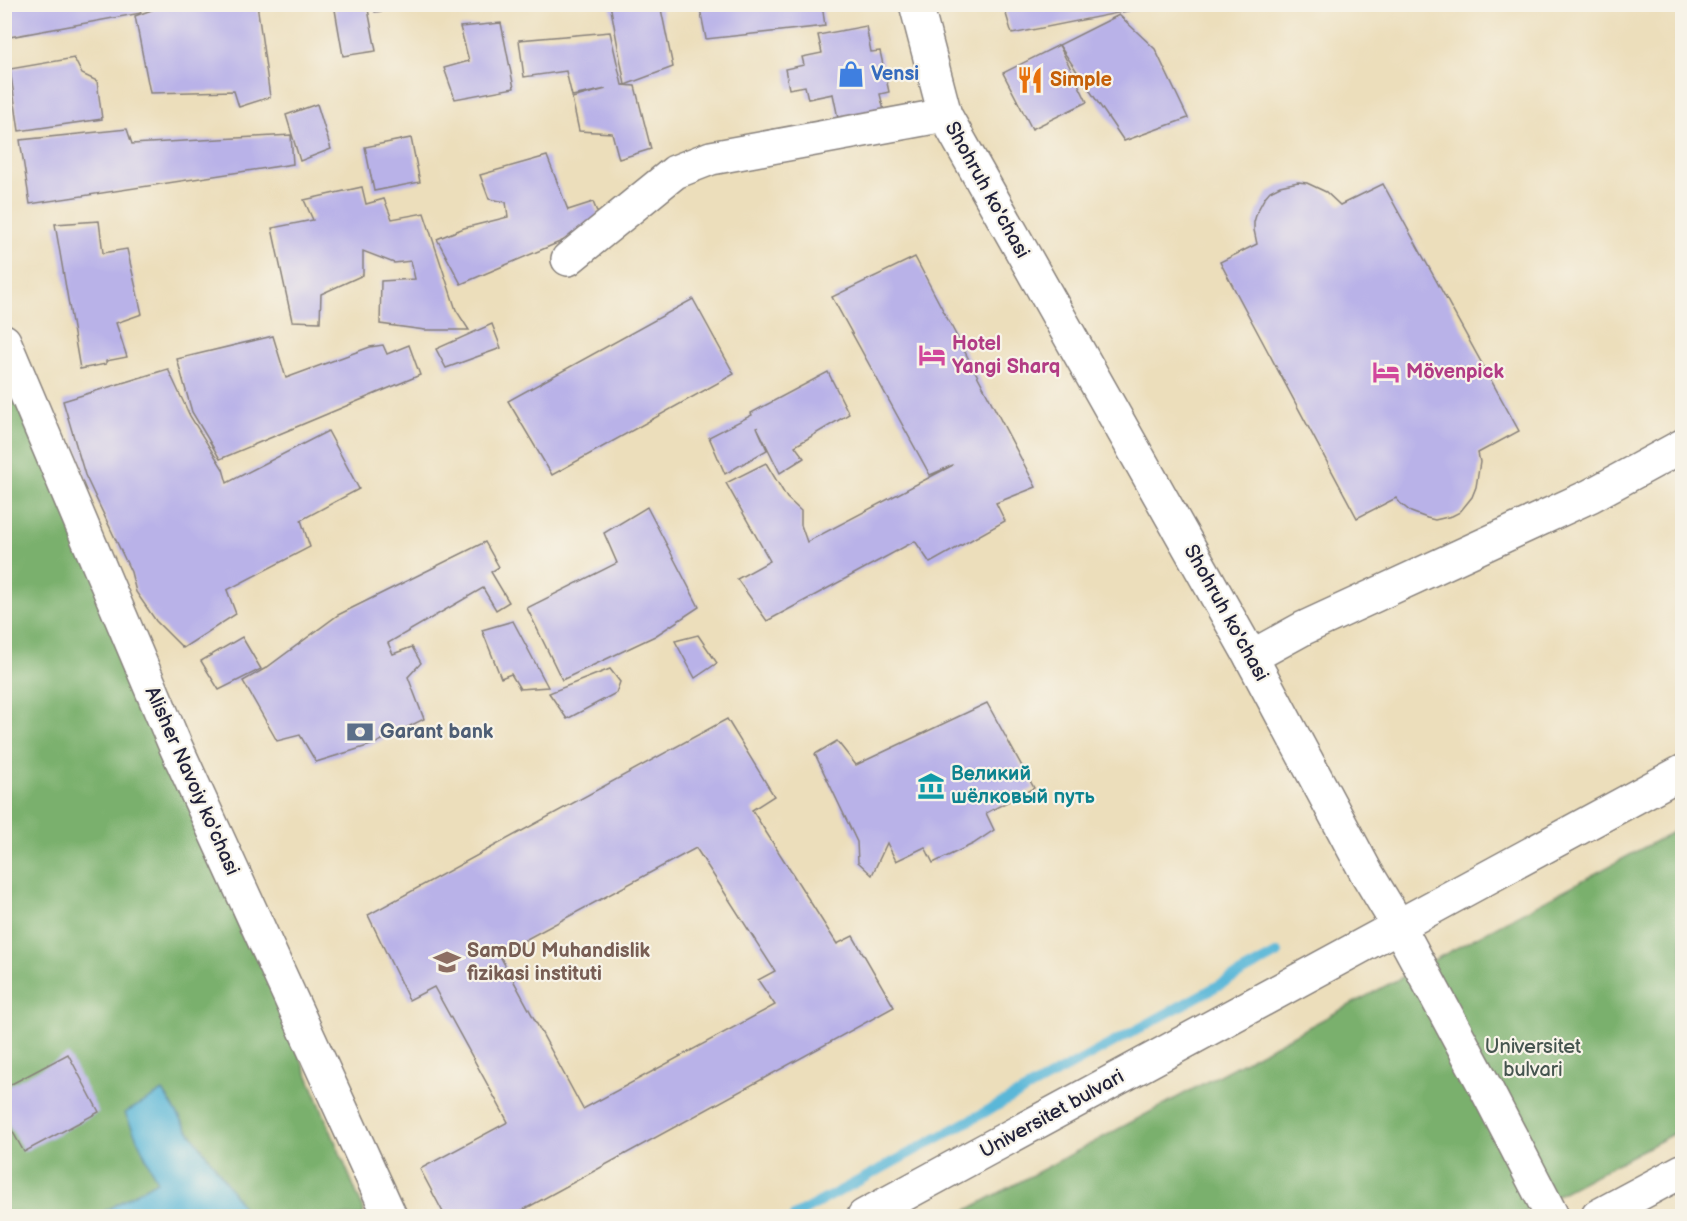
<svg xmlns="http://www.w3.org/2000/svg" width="1687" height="1221" viewBox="0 0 1687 1221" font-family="'Balsamiq Sans',sans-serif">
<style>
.forest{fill:#7ab06d;stroke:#4e6954;stroke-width:1.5}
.water{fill:#5ab7d8;stroke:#3e6c8a;stroke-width:1.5}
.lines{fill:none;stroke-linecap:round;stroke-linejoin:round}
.stream{stroke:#5ab7d8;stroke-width:10}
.building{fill:#b9b2e8;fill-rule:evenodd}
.minor-casing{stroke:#87807b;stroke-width:36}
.major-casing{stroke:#87807b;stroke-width:36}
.minor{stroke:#fff;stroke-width:33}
.major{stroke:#fff;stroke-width:33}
.labels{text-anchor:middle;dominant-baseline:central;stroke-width:4.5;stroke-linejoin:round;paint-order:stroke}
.shop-label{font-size:20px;font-weight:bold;fill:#366cbe;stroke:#f7f3e8;text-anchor:start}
.food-label{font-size:20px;font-weight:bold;fill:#c56008;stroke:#f7f3e8;text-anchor:start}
.street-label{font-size:20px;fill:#22223b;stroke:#f7f3e8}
.hotel-label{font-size:20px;font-weight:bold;fill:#b23c85;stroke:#f7f3e8;text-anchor:start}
.service-label{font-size:20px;font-weight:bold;fill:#4e5e75;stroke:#f7f3e8;text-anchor:start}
.culture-label{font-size:20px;font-weight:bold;fill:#0d838f;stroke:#f7f3e8;text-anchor:start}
.education-label{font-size:20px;font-weight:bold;fill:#785e54;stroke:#f7f3e8;text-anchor:start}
.park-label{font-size:20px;fill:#45554f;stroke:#f7f3e8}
</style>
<rect width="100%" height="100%" fill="#f7f3e8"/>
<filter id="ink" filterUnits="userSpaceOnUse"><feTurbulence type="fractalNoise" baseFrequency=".0167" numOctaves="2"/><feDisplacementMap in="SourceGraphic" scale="12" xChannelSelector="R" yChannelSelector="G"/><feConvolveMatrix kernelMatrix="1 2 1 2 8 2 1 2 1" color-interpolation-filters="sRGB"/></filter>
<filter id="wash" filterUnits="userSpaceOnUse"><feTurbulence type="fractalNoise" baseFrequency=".008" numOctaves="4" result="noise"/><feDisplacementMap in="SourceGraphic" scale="24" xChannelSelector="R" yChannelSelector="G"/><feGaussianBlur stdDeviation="1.35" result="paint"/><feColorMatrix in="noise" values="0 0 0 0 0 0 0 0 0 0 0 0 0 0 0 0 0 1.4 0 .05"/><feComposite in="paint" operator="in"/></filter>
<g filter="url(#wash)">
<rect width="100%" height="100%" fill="#ecdebb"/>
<!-- forest -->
<g class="forest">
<path d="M 4,343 L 364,1211 L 362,1216 L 5,1216 Z"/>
<path d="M 1682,827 L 1682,1129 L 1518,1216 L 956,1216 Z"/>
</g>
<!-- water -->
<path class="water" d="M 163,1091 L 186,1127 L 218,1170 L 248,1216 L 96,1216 L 157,1181 L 125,1113 Z"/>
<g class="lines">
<!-- stream -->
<path class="stream" d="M 794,1216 L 1278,953"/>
</g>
<g id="blocks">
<!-- building -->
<g class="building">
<path d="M 4,4 L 139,4 L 141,13 L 4,38 Z"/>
<path d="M 168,4 L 257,4 L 270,97 L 239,107 L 234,91 L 150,93 L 135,16 Z"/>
<path d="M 334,4 L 367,4 L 376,51 L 343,56 Z"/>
<path d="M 373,4 L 423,4 L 423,6 L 375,12 Z"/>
<path d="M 610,4 L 660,4 L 673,67 L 625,85 Z"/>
<path d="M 699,4 L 822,4 L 825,26 L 706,39 Z"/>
<path d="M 1003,4 L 1153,4 L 1153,6 L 1012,34 Z"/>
<path d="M 1119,15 L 1155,49 L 1188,118 L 1124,141 L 1059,45 Z"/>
<path d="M 501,23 L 514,88 L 455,99 L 444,68 L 469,61 L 460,27 Z"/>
<path d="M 866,26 L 871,52 L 880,51 L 889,92 L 880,94 L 885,115 L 839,123 L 833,94 L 808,99 L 805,86 L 789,89 L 785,69 L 804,65 L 802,57 L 822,53 L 818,35 Z"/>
<path d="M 610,32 L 622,85 L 635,86 L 651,149 L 619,159 L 612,133 L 579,131 L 572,98 L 606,89 L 572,96 L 566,71 L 524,77 L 519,40 Z"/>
<path d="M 1059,45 L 1087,102 L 1032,129 L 1003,73 Z"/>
<path d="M 74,58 L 82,74 L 97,81 L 102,119 L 19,131 L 10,69 Z"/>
<path d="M 317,104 L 331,149 L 300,161 L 286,115 Z"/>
<path d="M 127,129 L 132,144 L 291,135 L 293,164 L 30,204 L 20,140 Z"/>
<path d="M 411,138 L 420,182 L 374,191 L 365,147 Z"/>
<path d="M 547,156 L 568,210 L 593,202 L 602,224 L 461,284 L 437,239 L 464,228 L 508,217 L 506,202 L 489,199 L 480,175 Z"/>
<path d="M 1298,182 L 1307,183 L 1326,192 L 1340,205 L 1383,184 L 1519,431 L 1478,453 L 1480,462 L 1476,487 L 1472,497 L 1460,512 L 1452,516 L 1435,520 L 1427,518 L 1411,512 L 1400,503 L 1396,498 L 1357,518 L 1220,262 L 1257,244 L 1254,230 L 1254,222 L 1257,212 L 1265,197 L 1270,191 L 1280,186 Z"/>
<path d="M 362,187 L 366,204 L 384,199 L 392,219 L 424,213 L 456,310 L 469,330 L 425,330 L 380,324 L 381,281 L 415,279 L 411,261 L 394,263 L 363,251 L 363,275 L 321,294 L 320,322 L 292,321 L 272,228 L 313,220 L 304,200 Z"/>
<path d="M 99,221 L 103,253 L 127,249 L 142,314 L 116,323 L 127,357 L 106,361 L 106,364 L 80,369 L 55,224 Z"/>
<path d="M 915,257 L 1036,487 L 996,503 L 1005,521 L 930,563 L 915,541 L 767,621 L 737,579 L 770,561 L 726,483 L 766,463 L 787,498 L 801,511 L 801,525 L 807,542 L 953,465 L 930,475 L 832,297 Z"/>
<path d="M 693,299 L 734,374 L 552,475 L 508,401 Z"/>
<path d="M 492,324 L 501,348 L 446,368 L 436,349 Z"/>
<path d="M 273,336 L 286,378 L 370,347 L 383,345 L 387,354 L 409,345 L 420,375 L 220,459 L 192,412 L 177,359 Z"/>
<path d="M 168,369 L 190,416 L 223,469 L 227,483 L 328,431 L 359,489 L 301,520 L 310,547 L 227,590 L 236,614 L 183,648 L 156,621 L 136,592 L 131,572 L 85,475 L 63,401 Z"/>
<path d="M 828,372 L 849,414 L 795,446 L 804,458 L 780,473 L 757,427 L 767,450 L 725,474 L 709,437 L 752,415 L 751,413 Z"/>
<path d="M 647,507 L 699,607 L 655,636 L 562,680 L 527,608 L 617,563 L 604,533 Z"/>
<path d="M 485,542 L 499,567 L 491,572 L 509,602 L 496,610 L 483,588 L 388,643 L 393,654 L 412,647 L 421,663 L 408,677 L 424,719 L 374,744 L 316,762 L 300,735 L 277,741 L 243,681 L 266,668 L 338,615 Z"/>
<path d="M 513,621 L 548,687 L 520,689 L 511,674 L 501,678 L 482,630 Z"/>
<path d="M 698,635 L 717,663 L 695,678 L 675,641 Z"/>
<path d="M 242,637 L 261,669 L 219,690 L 201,661 Z"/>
<path d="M 610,669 L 620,682 L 616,693 L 567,719 L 549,693 Z"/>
<path d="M 987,703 L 1034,788 L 986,813 L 994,830 L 973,844 L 933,863 L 925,847 L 896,861 L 887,843 L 872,875 L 858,862 L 857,842 L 815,754 L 837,741 L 856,765 Z"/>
<path d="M 727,719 L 774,796 L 752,810 L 837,944 L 853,936 L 894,1007 L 512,1216 L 445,1216 L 420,1169 L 508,1122 L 434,987 L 409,1000 L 368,915 ZM 696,848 L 775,971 L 758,980 L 775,1005 L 583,1109 L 499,954 Z"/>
<path d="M 68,1054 L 99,1112 L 24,1152 L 4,1116 L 4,1088 Z"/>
</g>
</g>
</g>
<g filter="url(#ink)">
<use href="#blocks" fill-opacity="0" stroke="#87807b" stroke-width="1.5"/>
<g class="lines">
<defs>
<g id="minor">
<path d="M 568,259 L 675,172 L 711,158 L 945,115"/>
<path d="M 4,341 L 175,745 L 390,1216"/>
<path d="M 1251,657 L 1304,628 L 1590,496 L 1682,446"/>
</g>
<g id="major">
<path d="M 916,4 L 945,115 L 1251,657 L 1366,872 L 1398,925 L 1481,1079 L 1552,1216"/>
<path d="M 864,1216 L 1682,772"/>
<path d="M 1598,1216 L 1682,1171"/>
</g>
</defs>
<!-- minor casing -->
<use href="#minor" class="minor-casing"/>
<!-- major casing -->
<use href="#major" class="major-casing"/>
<!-- minor -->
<use href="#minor" class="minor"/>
<!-- major -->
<use href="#major" class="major"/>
</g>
</g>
<!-- icons -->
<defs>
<symbol id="shop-bare" viewBox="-9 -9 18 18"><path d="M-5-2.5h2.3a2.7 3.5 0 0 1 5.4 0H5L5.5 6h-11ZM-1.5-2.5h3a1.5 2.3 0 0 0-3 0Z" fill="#3f7fe0" stroke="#f7f3e8" stroke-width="2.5" paint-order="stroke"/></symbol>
<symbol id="restaurant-bare" viewBox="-9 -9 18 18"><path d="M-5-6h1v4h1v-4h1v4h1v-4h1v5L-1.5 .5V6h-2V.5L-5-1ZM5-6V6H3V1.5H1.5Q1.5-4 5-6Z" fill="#e8710a" stroke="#f7f3e8" stroke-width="2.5" paint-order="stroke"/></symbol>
<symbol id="hotel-bare" viewBox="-9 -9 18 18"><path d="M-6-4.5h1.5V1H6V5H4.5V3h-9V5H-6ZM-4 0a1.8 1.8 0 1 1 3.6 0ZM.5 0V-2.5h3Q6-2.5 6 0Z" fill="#d1479c" stroke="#f7f3e8" stroke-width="2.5" paint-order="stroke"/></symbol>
<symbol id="bank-bare" viewBox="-9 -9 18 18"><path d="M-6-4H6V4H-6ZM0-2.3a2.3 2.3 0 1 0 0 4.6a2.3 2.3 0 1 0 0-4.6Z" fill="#5c6f8a" stroke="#f7f3e8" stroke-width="2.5" paint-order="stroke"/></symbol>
<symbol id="museum-bare" viewBox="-9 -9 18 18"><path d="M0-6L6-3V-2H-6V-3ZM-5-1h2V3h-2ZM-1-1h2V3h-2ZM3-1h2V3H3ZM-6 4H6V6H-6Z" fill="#0f9aa8" stroke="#f7f3e8" stroke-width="2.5" paint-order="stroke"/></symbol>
<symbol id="university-bare" viewBox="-9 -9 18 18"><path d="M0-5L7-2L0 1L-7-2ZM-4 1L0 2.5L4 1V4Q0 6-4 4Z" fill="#8d6e63" stroke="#f7f3e8" stroke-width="2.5" paint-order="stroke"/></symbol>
</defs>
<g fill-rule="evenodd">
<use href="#shop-bare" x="832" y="55" width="38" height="38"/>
<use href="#restaurant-bare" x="1011" y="61" width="38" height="38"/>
<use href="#hotel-bare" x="913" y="336" width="38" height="38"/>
<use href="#hotel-bare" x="1367" y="353" width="38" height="38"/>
<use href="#bank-bare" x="341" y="713" width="38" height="38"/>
<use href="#museum-bare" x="912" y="767" width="38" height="38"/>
<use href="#university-bare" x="428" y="943" width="38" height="38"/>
</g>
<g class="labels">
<!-- shop labels -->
<g class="shop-label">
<text x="871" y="74">Vensi</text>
</g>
<!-- food labels -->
<g class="food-label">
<text x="1050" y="80">Simple</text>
</g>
<!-- street labels -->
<g class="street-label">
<text transform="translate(987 190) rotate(61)">Shohruh ko'chasi</text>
<text transform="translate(1226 613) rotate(61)">Shohruh ko'chasi</text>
<text transform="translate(192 781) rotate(66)">Alisher Navoiy ko'chasi</text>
<text transform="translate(1052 1114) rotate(-29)">Universitet bulvari</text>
</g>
<!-- hotel labels -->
<g class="hotel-label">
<text x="952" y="344">Hotel<tspan x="952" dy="23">Yangi Sharq</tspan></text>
<text x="1406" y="372">Mövenpick</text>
</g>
<!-- service labels -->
<g class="service-label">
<text x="380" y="732">Garant bank</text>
</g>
<!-- culture labels -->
<g class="culture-label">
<text x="951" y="774">Великий<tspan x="951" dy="23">шёлковый путь</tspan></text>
</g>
<!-- education labels -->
<g class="education-label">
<text x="467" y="951">SamDU Muhandislik<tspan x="467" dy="23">fizikasi instituti</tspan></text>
</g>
<!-- park labels -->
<g class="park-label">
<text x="1533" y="1047">Universitet<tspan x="1533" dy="23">bulvari</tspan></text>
</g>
</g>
<!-- margin -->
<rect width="1687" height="1221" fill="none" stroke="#f7f3e8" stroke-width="24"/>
</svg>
